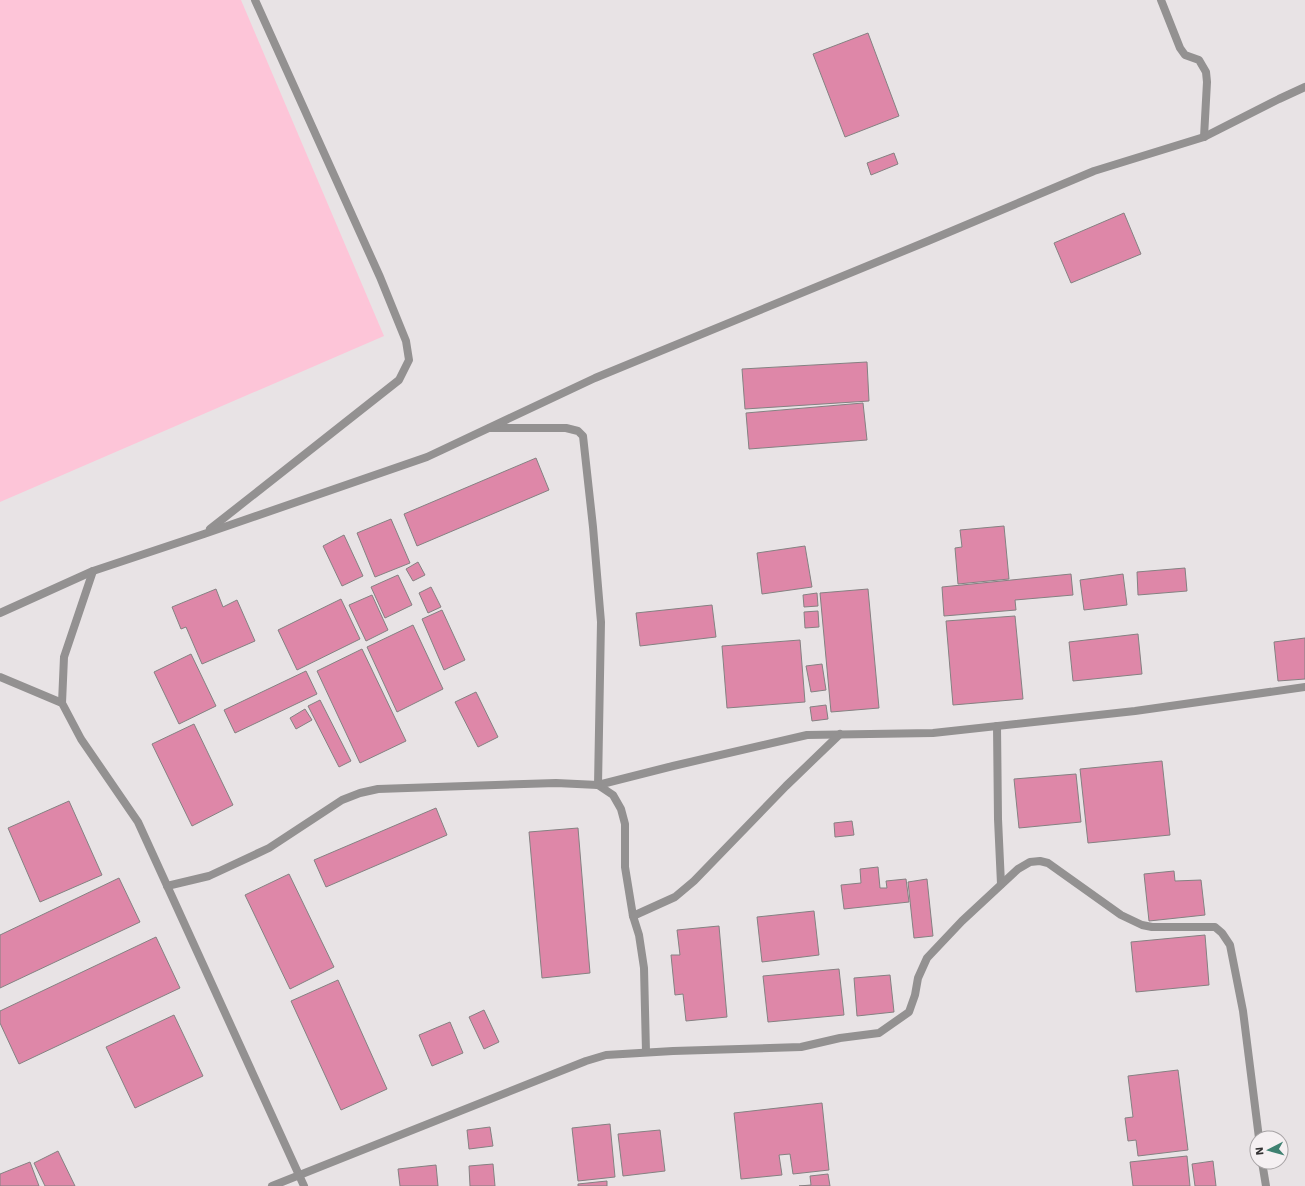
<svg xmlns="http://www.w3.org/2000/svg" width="1305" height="1186" viewBox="0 0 1305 1186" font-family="'Work Sans',sans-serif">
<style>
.green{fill:#fdc5d8}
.building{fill:#de87a8;stroke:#858182}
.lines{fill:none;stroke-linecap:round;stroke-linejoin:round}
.street{stroke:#939191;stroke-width:8}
</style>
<rect width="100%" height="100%" fill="#e8e3e5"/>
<!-- green -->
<path class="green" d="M 0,0 L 241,0 L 384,336 L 0,502 Z"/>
<!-- building -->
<g class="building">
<path d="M 868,33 L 899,116 L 845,137 L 813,54 Z"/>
<path d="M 894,153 L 898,164 L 871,175 L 867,163 Z"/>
<path d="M 1124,213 L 1141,254 L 1071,283 L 1054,243 Z"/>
<path d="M 867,362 L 869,401 L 745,409 L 742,369 Z"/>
<path d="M 863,403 L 867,440 L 749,449 L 746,413 Z"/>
<path d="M 536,458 L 549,490 L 417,546 L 404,514 Z"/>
<path d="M 391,519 L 410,563 L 375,577 L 357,533 Z"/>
<path d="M 1004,526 L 1009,579 L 958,584 L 955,548 L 962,547 L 960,530 Z"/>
<path d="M 344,535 L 363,576 L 342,586 L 323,546 Z"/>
<path d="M 805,546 L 812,587 L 762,594 L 757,553 Z"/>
<path d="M 418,562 L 425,575 L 413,581 L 406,569 Z"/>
<path d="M 1185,568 L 1187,591 L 1138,595 L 1137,572 Z"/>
<path d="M 1071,574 L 1073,595 L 1015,600 L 1016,610 L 944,616 L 942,587 Z"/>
<path d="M 1123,574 L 1127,605 L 1084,610 L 1080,580 Z"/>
<path d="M 398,575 L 412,605 L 385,618 L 371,587 Z"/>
<path d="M 431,587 L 441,607 L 428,613 L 419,593 Z"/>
<path d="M 216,589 L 223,607 L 237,600 L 255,641 L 202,664 L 186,627 L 181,629 L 172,607 Z"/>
<path d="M 868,589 L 879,708 L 831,712 L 820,593 Z"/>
<path d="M 817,593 L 818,606 L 804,607 L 803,595 Z"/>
<path d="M 372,595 L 388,630 L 366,641 L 349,605 Z"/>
<path d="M 341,599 L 360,639 L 297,670 L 278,630 Z"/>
<path d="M 712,605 L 716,637 L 640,646 L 636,613 Z"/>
<path d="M 442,610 L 465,660 L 444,670 L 422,619 Z"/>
<path d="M 818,611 L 819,627 L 805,628 L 804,612 Z"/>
<path d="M 1015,616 L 1023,699 L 953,705 L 946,621 Z"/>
<path d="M 413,625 L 443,689 L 397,712 L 367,647 Z"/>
<path d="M 1138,634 L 1142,674 L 1073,681 L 1069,642 Z"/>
<path d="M 1305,638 L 1305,679 L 1278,681 L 1274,642 Z"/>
<path d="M 800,640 L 805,702 L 727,708 L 722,646 Z"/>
<path d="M 362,649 L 406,741 L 360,763 L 317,671 Z"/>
<path d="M 191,654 L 216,706 L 179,724 L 154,672 Z"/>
<path d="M 822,664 L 826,690 L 811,692 L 806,666 Z"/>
<path d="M 306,671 L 317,694 L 235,733 L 224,710 Z"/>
<path d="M 476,692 L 498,737 L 478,747 L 455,702 Z"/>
<path d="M 320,700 L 351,761 L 339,767 L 308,706 Z"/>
<path d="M 826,705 L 828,719 L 812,721 L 810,707 Z"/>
<path d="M 305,709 L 312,720 L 296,729 L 290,718 Z"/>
<path d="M 194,724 L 233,805 L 192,826 L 152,744 Z"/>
<path d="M 1162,761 L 1170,835 L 1088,843 L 1080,769 Z"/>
<path d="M 1076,774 L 1081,822 L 1019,828 L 1014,779 Z"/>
<path d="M 69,801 L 102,875 L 40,902 L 8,828 Z"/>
<path d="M 436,808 L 447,835 L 326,887 L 314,860 Z"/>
<path d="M 852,821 L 854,835 L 835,837 L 834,823 Z"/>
<path d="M 578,828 L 590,973 L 542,978 L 529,832 Z"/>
<path d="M 878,867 L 880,888 L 887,888 L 886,881 L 906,879 L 909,902 L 844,909 L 841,885 L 861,883 L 860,869 Z"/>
<path d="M 1174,871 L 1175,881 L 1201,880 L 1205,915 L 1149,921 L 1144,874 Z"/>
<path d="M 289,874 L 334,967 L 290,989 L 245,895 Z"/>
<path d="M 119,878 L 140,922 L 0,988 L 0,935 Z"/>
<path d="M 927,879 L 933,936 L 914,938 L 908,882 Z"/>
<path d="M 814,911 L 819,955 L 762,962 L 757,917 Z"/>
<path d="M 719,926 L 727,1017 L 686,1021 L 683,994 L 675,995 L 671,955 L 680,955 L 677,930 Z"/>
<path d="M 1205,935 L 1209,985 L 1136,992 L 1131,942 Z"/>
<path d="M 156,937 L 180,988 L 19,1064 L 0,1023 L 0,1011 Z"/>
<path d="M 839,969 L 844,1015 L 768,1022 L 763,976 Z"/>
<path d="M 890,975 L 894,1012 L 857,1016 L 854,978 Z"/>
<path d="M 338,980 L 387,1089 L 341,1110 L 291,1001 Z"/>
<path d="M 484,1010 L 499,1042 L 484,1049 L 469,1017 Z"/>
<path d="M 174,1015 L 203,1076 L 135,1108 L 106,1047 Z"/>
<path d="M 450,1022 L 463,1053 L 432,1066 L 419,1035 Z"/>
<path d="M 1178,1070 L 1188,1150 L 1138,1156 L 1136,1140 L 1128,1141 L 1125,1118 L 1133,1117 L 1128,1076 Z"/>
<path d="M 822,1103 L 829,1170 L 793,1174 L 790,1154 L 779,1155 L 782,1175 L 741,1179 L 734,1113 Z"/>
<path d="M 610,1124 L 615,1177 L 578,1181 L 572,1128 Z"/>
<path d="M 490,1127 L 493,1146 L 469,1149 L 467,1130 Z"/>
<path d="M 660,1130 L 665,1171 L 623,1176 L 618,1134 Z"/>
<path d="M 58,1151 L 75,1186 L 45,1186 L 34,1163 Z"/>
<path d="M 1187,1156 L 1190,1186 L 1133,1186 L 1130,1162 Z"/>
<path d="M 1213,1161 L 1216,1186 L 1195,1186 L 1192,1164 Z"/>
<path d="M 30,1162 L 39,1186 L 0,1186 L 0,1174 Z"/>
<path d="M 493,1164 L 495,1186 L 470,1186 L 469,1166 Z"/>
<path d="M 436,1165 L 438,1186 L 400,1186 L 398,1169 Z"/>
<path d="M 828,1174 L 830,1186 L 799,1186 L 811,1185 L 810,1176 Z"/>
<path d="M 607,1181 L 607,1186 L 578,1186 L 578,1184 Z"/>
</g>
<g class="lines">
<!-- street -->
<g class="street">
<path d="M 1161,0 L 1180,48 L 1185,55 L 1199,60 L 1206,72 L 1207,82 L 1204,137"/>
<path d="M 490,428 L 566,428 L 578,431 L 583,436 L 593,527 L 601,622 L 598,785"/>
<path d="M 210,529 L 399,380 L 409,360 L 406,341 L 380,277 L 255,0"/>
<path d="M 0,613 L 93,571 L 204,534 L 427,457 L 595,378 L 928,241 L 1094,171 L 1204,137 L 1279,99 L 1305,87"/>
<path d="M 0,677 L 62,703 L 81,739 L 138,822 L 304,1186"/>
<path d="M 62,703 L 64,657 L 93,571"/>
<path d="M 997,726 L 998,819 L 1001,884"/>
<path d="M 598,785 L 613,795 L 621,809 L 625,824 L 625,867 L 633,916 L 639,935 L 644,968 L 646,1052"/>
<path d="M 167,886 L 209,876 L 269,848 L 342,800 L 360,793 L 378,789 L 556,783 L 598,785 L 673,766 L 807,735 L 933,733 L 1135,711 L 1305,687"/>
<path d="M 633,916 L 675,897 L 694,881 L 786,786 L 840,734"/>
<path d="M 1262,1162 L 1266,1186"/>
<path d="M 272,1186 L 586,1061 L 606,1055 L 673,1051 L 801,1047 L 840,1038 L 879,1033 L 909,1012 L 915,995 L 918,978 L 927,958 L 962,921 L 1018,869 L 1030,862 L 1040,861 L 1048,863 L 1121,915 L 1142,925 L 1152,927 L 1215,927 L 1222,933 L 1230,945 L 1243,1011 L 1259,1138"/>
</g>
</g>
<!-- north arrow -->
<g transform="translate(1269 1150) rotate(264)"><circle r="19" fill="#f5f0f2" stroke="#a7a3a5"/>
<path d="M0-3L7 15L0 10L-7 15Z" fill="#3f8171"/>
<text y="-6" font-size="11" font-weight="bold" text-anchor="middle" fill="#323031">N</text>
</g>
</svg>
